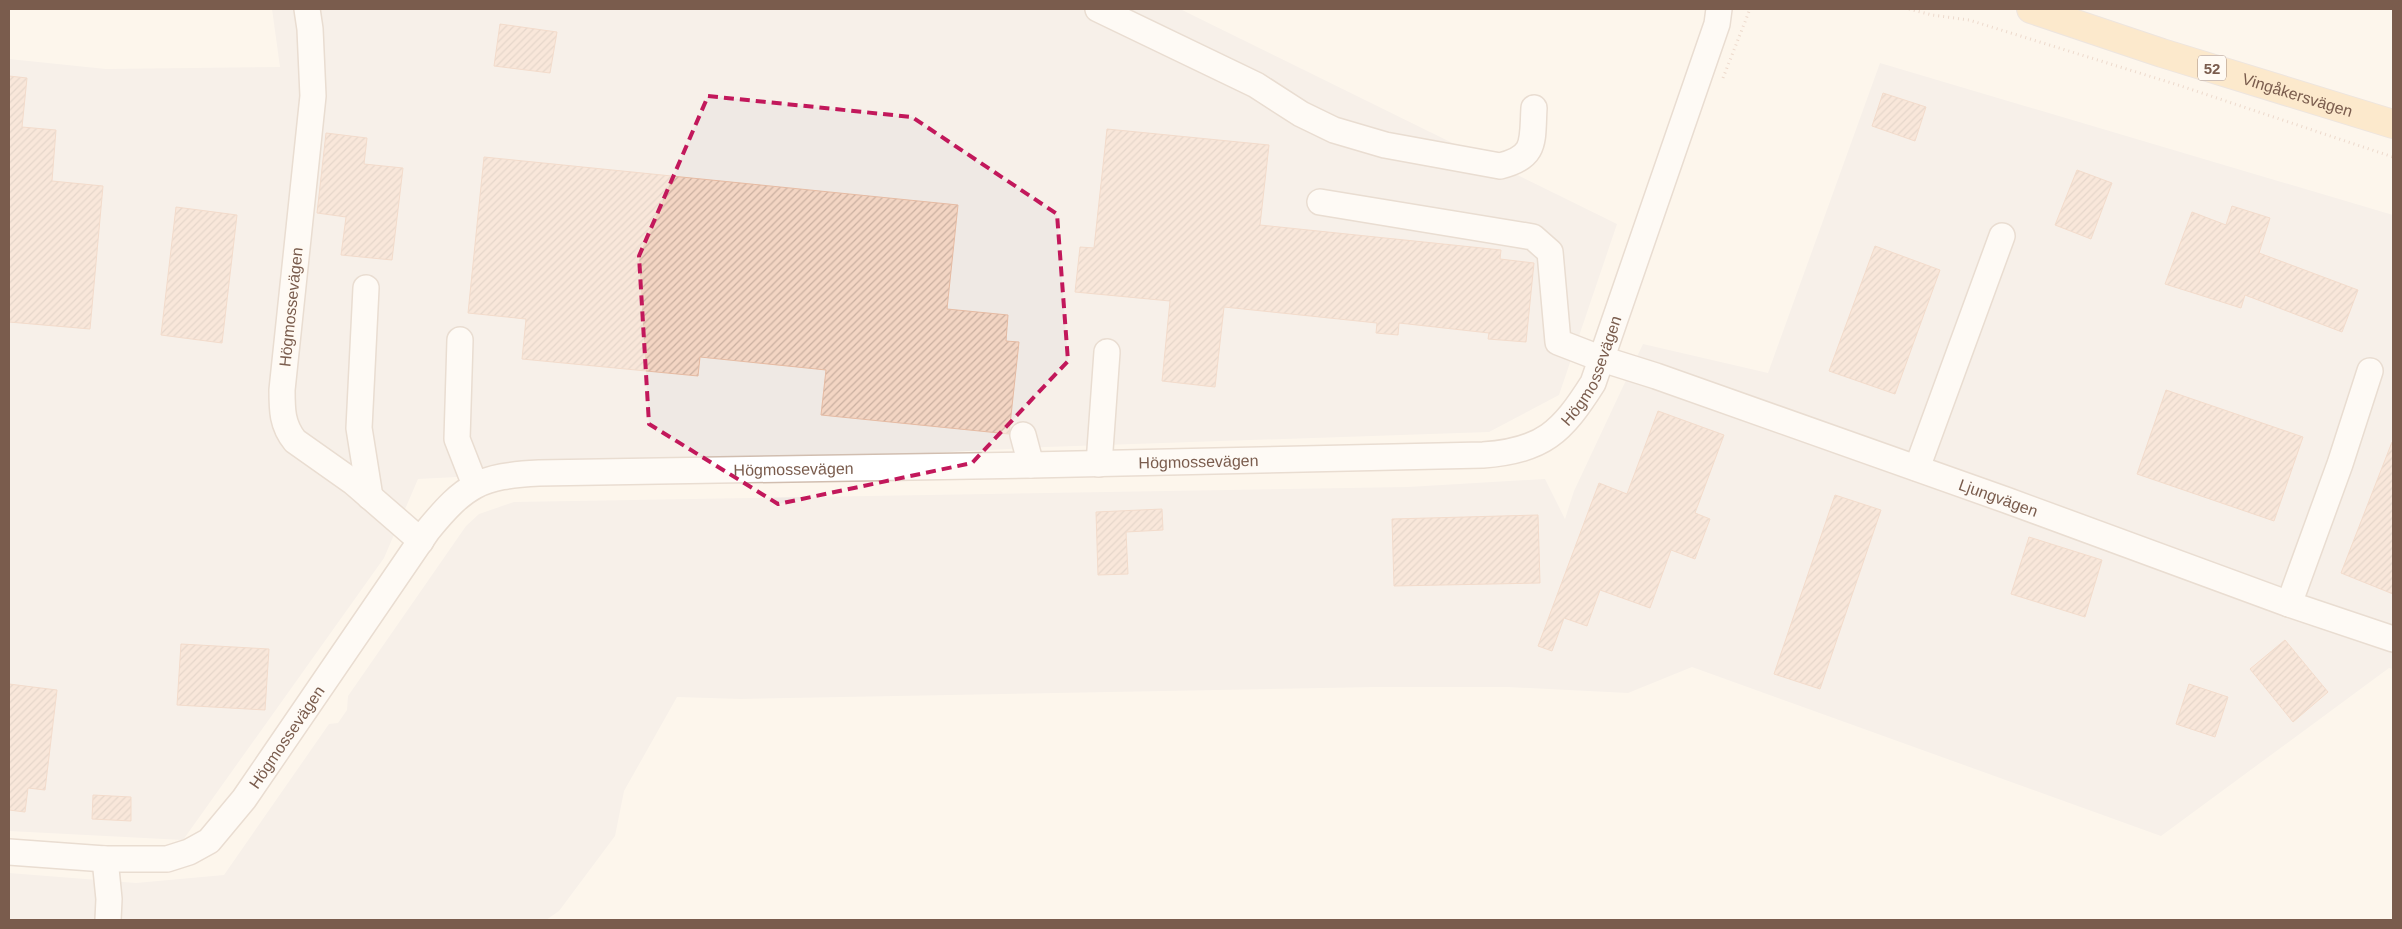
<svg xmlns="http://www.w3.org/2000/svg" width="2402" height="929" viewBox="0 0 2402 929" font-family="Arial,sans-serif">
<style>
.industrial{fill:#efe9e4}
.building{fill:url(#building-hatch);stroke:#e6bba3}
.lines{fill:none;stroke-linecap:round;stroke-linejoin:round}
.minor-casing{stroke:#d1beb0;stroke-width:28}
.major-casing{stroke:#dad1cd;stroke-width:30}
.path{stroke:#d9b8a5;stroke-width:3;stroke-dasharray:1 4;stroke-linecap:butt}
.minor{stroke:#fff;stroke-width:25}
.major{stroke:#fbd9a5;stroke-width:28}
.marked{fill:none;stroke:#c2185b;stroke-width:4;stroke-dasharray:10 6;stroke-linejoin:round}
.labels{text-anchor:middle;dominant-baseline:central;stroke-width:5;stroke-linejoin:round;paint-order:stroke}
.shield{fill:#fffaf3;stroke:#a28b7f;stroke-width:1}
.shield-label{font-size:15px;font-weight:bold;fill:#7a5c4d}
.street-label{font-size:16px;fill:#7a5c4d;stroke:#fffaf3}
</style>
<defs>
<pattern id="building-hatch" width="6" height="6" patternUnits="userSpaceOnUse" patternTransform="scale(1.25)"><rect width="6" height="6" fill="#f3d5c3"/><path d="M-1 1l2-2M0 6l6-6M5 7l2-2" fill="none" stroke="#cab0a1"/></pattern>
</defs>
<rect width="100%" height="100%" fill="#fdf6ec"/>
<!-- industrial -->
<g class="industrial">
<path d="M 272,9 L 1180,9 L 1617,224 L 1559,395 L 1489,432 L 1046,447 L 418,479 L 384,558 L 183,840 L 9,831 L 9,59 L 106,69 L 280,67 Z"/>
<path d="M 1880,63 L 2393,215 L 2393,669 L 2389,668 L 2161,836 L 1692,667 L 1628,693 L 1508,687 L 1376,687 L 741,699 L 677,697 L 624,791 L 615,836 L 559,911 L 546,920 L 9,920 L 9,873 L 136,883 L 224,875 L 329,724 L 338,723 L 347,710 L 348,696 L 466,526 L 479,514 L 514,502 L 1408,487 L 1545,479 L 1565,519 L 1574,491 L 1643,344 L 1768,373 Z"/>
</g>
<!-- building -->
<g class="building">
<path d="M 500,24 L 557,32 L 550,73 L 494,66 Z"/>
<path d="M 9,76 L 27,78 L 22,127 L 56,130 L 52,181 L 103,186 L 90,329 L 9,322 Z"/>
<path d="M 1883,93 L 1926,107 L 1915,141 L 1872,126 Z"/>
<path d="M 1107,129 L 1269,145 L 1260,225 L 1501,250 L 1500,259 L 1534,263 L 1526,342 L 1488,339 L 1489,333 L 1399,323 L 1398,335 L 1376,333 L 1377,323 L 1224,307 L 1215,387 L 1162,381 L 1170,301 L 1075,292 L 1080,247 L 1094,248 Z"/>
<path d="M 326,133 L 367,138 L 364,164 L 403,168 L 392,260 L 341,255 L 346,217 L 317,213 Z"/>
<path d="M 484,157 L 958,205 L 947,309 L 1008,315 L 1006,341 L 1019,342 L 1009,434 L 821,415 L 826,370 L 700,357 L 698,376 L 522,359 L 526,319 L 468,313 Z"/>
<path d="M 2077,170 L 2112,183 L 2091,239 L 2055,225 Z"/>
<path d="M 2232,206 L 2270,218 L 2259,253 L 2358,290 L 2342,332 L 2245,295 L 2241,308 L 2165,284 L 2192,212 L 2226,225 Z"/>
<path d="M 176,207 L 237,215 L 222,343 L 161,335 Z"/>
<path d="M 1875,246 L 1940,270 L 1895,394 L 1829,371 Z"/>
<path d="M 2166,390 L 2303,437 L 2274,521 L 2137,474 Z"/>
<path d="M 1658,411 L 1724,435 L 1695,513 L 1710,519 L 1695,559 L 1671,550 L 1650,608 L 1600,590 L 1587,626 L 1564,618 L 1552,651 L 1538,646 L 1599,483 L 1627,494 Z"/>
<path d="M 2392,442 L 2393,442 L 2393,594 L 2341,573 Z"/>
<path d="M 1835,495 L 1881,510 L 1820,689 L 1774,674 Z"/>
<path d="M 1162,509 L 1163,530 L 1126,532 L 1128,574 L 1098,575 L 1096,512 Z"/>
<path d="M 1538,515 L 1540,583 L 1394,586 L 1392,519 Z"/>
<path d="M 2029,537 L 2102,560 L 2085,617 L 2011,594 Z"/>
<path d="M 2285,640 L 2328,692 L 2293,722 L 2250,669 Z"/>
<path d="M 181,644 L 269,649 L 265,710 L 177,705 Z"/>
<path d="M 9,684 L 57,690 L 45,790 L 28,788 L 25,812 L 9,810 Z"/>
<path d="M 2189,684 L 2228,697 L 2215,737 L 2176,724 Z"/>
<path d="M 93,795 L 131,797 L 131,821 L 92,819 Z"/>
</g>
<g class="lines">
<defs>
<g id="minor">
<path d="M 307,9 L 310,29 L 313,96 L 282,390 C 282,410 282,425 295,441 L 353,482 L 421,541"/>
<path d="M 1098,9 L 1256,85 L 1301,114 L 1334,130 L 1385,145 L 1500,166 C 1537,157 1532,141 1534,108"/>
<path id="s1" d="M 1320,202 L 1533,237 L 1550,252 L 1558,342 L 1602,359 L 1656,376 L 2006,500 L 2289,604 L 2393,639"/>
<path d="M 366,288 L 359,428 L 370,497"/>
<path d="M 460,340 L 457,439 L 475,485"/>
<path d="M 1023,435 L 1031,465"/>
<path d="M 1099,464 L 1107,352"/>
<path d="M 1917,468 L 2002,236"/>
<path d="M 2289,604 L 2340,464 L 2370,371"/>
<path id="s2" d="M 9,852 L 105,859 L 167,859 L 189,852 L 209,841 L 244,799 L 428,530 C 465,485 480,476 539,473 L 1031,465 L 1483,455 C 1543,451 1562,432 1593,383 L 1717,24 L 1719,9"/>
<path d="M 105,859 L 109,899 L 108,920"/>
</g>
<g id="major">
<path id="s3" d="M 2031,9 L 2162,53 L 2393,124"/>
</g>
</defs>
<!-- minor casing -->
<use href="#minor" class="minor-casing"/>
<!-- major casing -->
<use href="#major" class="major-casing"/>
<!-- path -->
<g class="path">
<path d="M 1909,9 L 1932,15 L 1969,20 L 2178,85 L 2393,157"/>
<path d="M 1723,78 L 1750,9"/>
</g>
<!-- minor -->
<use href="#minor" class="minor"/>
<!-- major -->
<use href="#major" class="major"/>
</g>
<!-- marked area -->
<path d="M0 0H2402V929H0ZM 708,96 L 912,117 L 1057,214 L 1068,361 L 972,463 L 778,504 L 649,424 L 639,256 Z" fill="#fdf6ec" fill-opacity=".55" fill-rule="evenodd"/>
<path class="marked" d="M 708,96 L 912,117 L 1057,214 L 1068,361 L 972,463 L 778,504 L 649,424 L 639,256 Z"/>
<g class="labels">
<!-- shield labels -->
<rect class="shield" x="2198" y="55.5" width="28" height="25" rx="4"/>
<g class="shield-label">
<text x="2212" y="68">52</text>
</g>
<!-- street labels -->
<g class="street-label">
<text stroke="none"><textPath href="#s3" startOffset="280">Vingåkersvägen</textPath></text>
<text transform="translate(291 307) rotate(-84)">Högmossevägen</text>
<text stroke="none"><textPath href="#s2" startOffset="1809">Högmossevägen</textPath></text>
<text stroke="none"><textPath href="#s2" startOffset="1375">Högmossevägen</textPath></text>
<text stroke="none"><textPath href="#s2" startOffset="970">Högmossevägen</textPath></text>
<text stroke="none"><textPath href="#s1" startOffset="796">Ljungvägen</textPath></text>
<text stroke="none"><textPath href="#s2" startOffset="334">Högmossevägen</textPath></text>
</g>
</g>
<!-- border -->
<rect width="2402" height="929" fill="none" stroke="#7a5c4d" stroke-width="20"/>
</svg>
